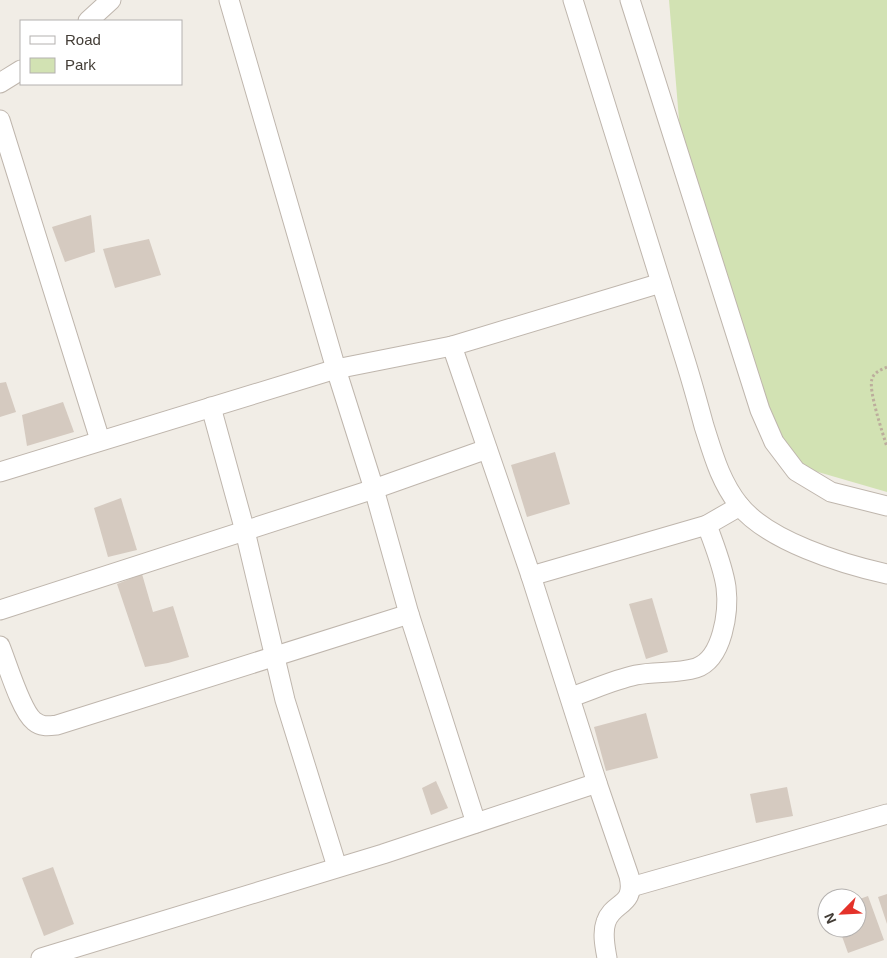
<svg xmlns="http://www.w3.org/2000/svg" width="887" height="958" viewBox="0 0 887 958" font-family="Arial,sans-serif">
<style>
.green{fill:#d2e2b3}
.building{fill:#d5cac0}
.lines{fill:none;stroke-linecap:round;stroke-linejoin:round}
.street-casing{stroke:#bfb6ad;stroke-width:21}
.path{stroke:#bcad9c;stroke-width:3;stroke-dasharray:2.5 2.5;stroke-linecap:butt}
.street{stroke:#fff;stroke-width:19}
</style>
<rect width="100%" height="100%" fill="#f1ede6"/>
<!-- green -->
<path class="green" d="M 669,0 L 887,0 L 887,492 L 787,463 L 684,179 Z"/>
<!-- building -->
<g class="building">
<path d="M 91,215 L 95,252 L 65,262 L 52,227 Z"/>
<path d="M 149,239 L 161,275 L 115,288 L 103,249 Z"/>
<path d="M 6,382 L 16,412 L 0,417 L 0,383 Z"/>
<path d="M 63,402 L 74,432 L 27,446 L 22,415 Z"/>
<path d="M 555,452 L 570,504 L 527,517 L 511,465 Z"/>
<path d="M 121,498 L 137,550 L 108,557 L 94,508 Z"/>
<path d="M 142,574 L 153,612 L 173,606 L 189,657 L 168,663 L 145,667 L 117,584 Z"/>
<path d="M 652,598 L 668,652 L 646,659 L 629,604 Z"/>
<path d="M 646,713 L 658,758 L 606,771 L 594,727 Z"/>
<path d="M 436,781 L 448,808 L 431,815 L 422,788 Z"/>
<path d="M 787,787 L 793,816 L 756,823 L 750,794 Z"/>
<path d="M 53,867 L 74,924 L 44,936 L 22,878 Z"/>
<path d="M 887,894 L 887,924 L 878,897 Z"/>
<path d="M 868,896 L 884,940 L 848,953 L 839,928 L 857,928 L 857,900 Z"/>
</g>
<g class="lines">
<defs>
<g id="street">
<path d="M 229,0 L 336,369 L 374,489 L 409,614 L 476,823"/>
<path d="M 573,0 C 609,117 646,233 682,350 C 690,375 697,400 704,426 C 713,454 720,481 739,505 C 768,541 842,564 887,574"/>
<path d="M 630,0 L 760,410 L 774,442 L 796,471 L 831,492 L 887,506"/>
<path d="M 88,21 L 111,0"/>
<path d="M 0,83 L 21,70"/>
<path d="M 0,120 L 100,440"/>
<path d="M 211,407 L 245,531 L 285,700 L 337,867"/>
<path d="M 0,472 L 336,369 L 452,346"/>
<path d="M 531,576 L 707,525 L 740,506"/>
<path d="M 0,610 L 374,489 L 487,449"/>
<path d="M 0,646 C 7,663 21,711 34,721 C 41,727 48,726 57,725 L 409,614"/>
<path d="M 571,697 C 592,690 613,680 636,675 C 655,671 677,674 696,668 C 723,659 729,611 726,587 C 723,566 714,545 707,525"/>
<path d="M 631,887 L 887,814"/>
<path d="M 41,958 L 383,854 L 597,783"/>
<path d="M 607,958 C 605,947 602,933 606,922 C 613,901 636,907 629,876 L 597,783 L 531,576 L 452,346 L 661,283"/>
</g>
</defs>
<!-- street casing -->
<use href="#street" class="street-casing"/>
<!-- path -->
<path class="path" d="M 887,367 C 881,370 874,372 872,379 C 868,390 883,434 887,447"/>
<!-- street -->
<use href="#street" class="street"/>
</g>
<!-- legend -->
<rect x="20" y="20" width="162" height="65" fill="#ffffff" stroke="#b4b1af"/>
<rect x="30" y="36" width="25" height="8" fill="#ffffff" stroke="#b4b1af"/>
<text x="65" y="45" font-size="15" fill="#433d36">Road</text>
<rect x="30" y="58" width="25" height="15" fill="#d2e2b3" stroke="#b4b1af"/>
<text x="65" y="70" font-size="15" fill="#433d36">Park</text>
<!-- north arrow -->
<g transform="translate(842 913) rotate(246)"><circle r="24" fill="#ffffff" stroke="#b4b1af"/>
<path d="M0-4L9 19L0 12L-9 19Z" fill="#e4322a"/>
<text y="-8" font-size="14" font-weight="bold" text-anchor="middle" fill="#433d36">N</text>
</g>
</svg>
